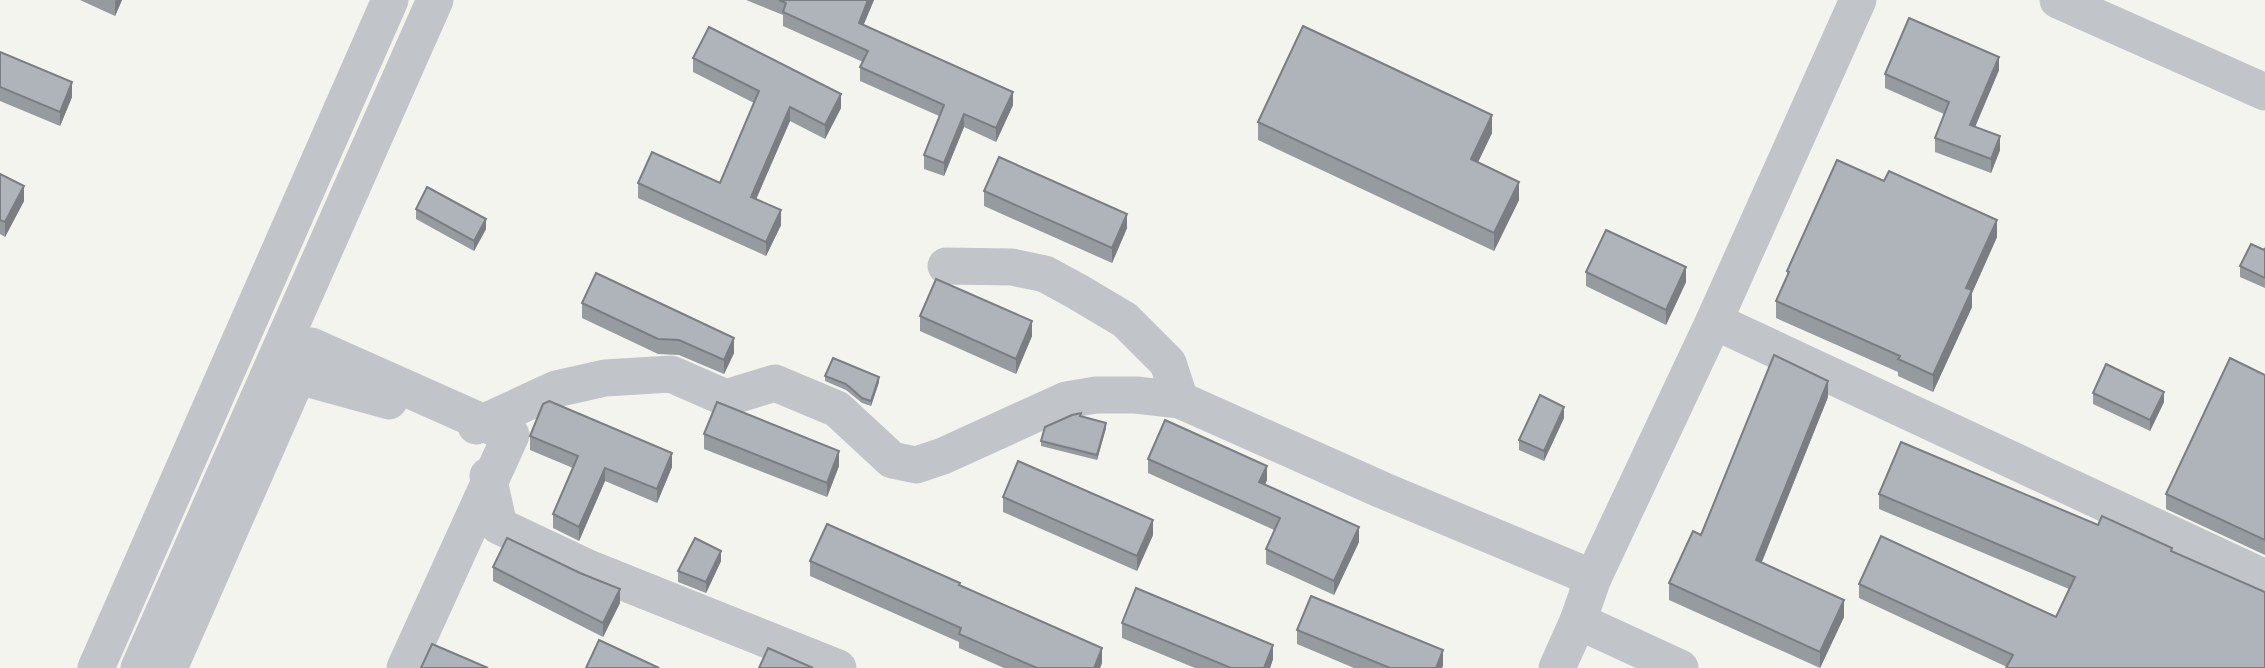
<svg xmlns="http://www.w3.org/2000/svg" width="2265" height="668" viewBox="0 0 2265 668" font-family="'IBM Plex Sans',sans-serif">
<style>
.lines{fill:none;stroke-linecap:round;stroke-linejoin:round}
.minor{stroke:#c1c4c8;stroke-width:37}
.wall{fill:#969ba0}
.shaded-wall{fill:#7a7e82}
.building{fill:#aeb4ba;stroke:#7a7e82;stroke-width:2}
</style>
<rect width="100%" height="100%" fill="#f4f4ef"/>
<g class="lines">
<!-- minor -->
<g class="minor">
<path d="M 2058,0 L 2265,92"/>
<path d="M 946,266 L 1012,267 L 1045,274 L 1078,292 L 1125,320 L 1168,363 L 1180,400"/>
<path d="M 1714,321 L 2265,578"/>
<path d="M 273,369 L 389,401"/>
<path d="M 476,426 L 556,389 L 605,378 L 671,374 L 726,398 L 775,383 L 837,409 L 892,460 L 916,465 L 943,456 L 1066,400 L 1096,395 L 1136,395 L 1180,400 L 1382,490 L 1593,578"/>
<path d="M 488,476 L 499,526 L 588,568 L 838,668"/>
<path d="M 1578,621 L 1680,668"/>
<path d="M 96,668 L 390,0"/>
<path d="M 139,668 L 435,0"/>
<path d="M 169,668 L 311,346 L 511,435 L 405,668"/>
<path d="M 1557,668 L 1578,621 L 1593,578 L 1714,321 L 1858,0"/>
</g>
</g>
<!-- wall -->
<g class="wall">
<path d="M 80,0 L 122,0 L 115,16 Z"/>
<path d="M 746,0 L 874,0 L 863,25 L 1013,105 L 996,142 L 964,127 L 944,176 L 924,169 L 924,155 L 939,116 L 860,81 L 860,67 L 863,62 L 783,26 L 783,15 Z"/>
<path d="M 0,52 L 72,97 L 60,126 L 0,101 Z"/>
<path d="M 693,58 L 841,108 L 825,139 L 790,121 L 756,199 L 781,225 L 766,256 L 638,198 L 638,183 L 720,183 L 754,103 L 693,72 Z"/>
<path d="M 1999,70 L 1975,127 L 2000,150 L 1991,173 L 1935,152 L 1935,138 L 1944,114 L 1885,88 L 1885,74 Z"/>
<path d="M 1258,122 L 1492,133 L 1478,162 L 1519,200 L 1494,251 L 1258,140 Z"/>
<path d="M 0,174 L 24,201 L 5,237 L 0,234 Z"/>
<path d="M 984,191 L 1127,228 L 1112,263 L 984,206 Z"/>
<path d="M 416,209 L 486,229 L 474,251 L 416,219 Z"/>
<path d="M 1997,237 L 1972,293 L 1972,307 L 1933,392 L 1898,376 L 1898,372 L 1776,318 L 1776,301 L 1787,277 L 1787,271 Z"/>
<path d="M 2265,248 L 2265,288 L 2240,277 L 2240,266 L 2264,250 Z"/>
<path d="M 1586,272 L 1686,282 L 1666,325 L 1586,286 Z"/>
<path d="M 582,303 L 734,353 L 724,374 L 679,355 L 658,354 L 582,318 Z"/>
<path d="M 920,316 L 1032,336 L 1016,374 L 920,331 Z"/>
<path d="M 2265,375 L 2265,555 L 2166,509 L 2166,494 Z"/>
<path d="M 825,376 L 879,382 L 871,406 L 862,403 L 846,390 L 825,381 Z"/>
<path d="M 2093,393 L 2164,402 L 2150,431 L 2093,404 Z"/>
<path d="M 1828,397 L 1762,562 L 1844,617 L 1820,668 L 1669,600 L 1669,583 L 1701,535 Z"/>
<path d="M 1081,417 L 1106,428 L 1097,460 L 1041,446 L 1041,441 Z"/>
<path d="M 1564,418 L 1544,461 L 1519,450 L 1519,440 Z"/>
<path d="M 704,434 L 839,466 L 827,497 L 704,449 Z"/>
<path d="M 530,436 L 672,467 L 657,503 L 605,481 L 579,541 L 553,528 L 553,514 L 573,468 L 530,450 Z"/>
<path d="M 1148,459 L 1267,480 L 1265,485 L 1359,542 L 1334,595 L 1266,564 L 1266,549 L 1274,530 L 1148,473 Z"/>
<path d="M 1879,494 L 2098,525 L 2172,548 L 2007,667 L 1859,598 L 1859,584 L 2056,617 L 2069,589 L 1879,509 Z"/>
<path d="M 1003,497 L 1153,535 L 1137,571 L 1003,512 Z"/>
<path d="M 721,561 L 706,593 L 678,582 L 678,571 Z"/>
<path d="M 810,561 L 960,585 L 1102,663 L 1100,668 L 1004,668 L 959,648 L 959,642 L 810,576 Z"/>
<path d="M 493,567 L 620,603 L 603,637 L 493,581 Z"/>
<path d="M 1122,623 L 1273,659 L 1270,668 L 1195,668 L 1122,638 Z"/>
<path d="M 1297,630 L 1443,665 L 1442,668 L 1354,668 L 1297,644 Z"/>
</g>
<!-- shaded-wall -->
<g class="shaded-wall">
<path d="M 116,0 L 122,0 L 115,16 L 115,2 Z"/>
<path d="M 868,0 L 874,0 L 859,36 L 859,23 Z"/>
<path d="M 1999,57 L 1999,70 L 1970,139 L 1970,125 Z"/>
<path d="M 72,82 L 72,97 L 60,126 L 60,112 Z"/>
<path d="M 1013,92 L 1013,105 L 996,142 L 996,128 Z"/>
<path d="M 841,94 L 841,108 L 825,139 L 825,125 Z"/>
<path d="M 790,107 L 790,121 L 751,211 L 751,197 Z"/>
<path d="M 964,114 L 964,127 L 944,176 L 944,163 Z"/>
<path d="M 1492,115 L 1492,133 L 1471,177 L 1471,159 Z"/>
<path d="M 2000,136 L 2000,150 L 1991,173 L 1991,159 Z"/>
<path d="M 1519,182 L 1519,200 L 1494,251 L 1494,233 Z"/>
<path d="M 24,186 L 24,201 L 5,237 L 5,222 Z"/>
<path d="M 781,210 L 781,225 L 766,256 L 766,242 Z"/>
<path d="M 1127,214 L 1127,228 L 1112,263 L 1112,248 Z"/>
<path d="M 486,219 L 486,229 L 474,251 L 474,241 Z"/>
<path d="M 1997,220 L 1997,237 L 1972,293 L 1972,307 L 1933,392 L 1933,375 L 1966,288 Z"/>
<path d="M 1686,267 L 1686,282 L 1666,325 L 1666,310 Z"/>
<path d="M 1032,321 L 1032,336 L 1016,374 L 1016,359 Z"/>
<path d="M 734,338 L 734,353 L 724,374 L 724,360 Z"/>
<path d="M 879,377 L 879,382 L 871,406 L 871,401 Z"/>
<path d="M 1828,381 L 1828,397 L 1756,576 L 1756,560 Z"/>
<path d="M 2164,392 L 2164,402 L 2150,431 L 2150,420 Z"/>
<path d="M 1564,407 L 1564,418 L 1544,461 L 1544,451 Z"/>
<path d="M 1106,423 L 1106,428 L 1097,460 L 1097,455 Z"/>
<path d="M 839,451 L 839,466 L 827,497 L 827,483 Z"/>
<path d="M 672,453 L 672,467 L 657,503 L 657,489 Z"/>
<path d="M 1267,466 L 1267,480 L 1259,497 L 1259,482 Z"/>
<path d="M 605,468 L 605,481 L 579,541 L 579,527 Z"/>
<path d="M 1153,520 L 1153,535 L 1137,571 L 1137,556 Z"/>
<path d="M 1359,527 L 1359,542 L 1334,595 L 1334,581 Z"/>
<path d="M 721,551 L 721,561 L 706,593 L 706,582 Z"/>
<path d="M 620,589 L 620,603 L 603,637 L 603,623 Z"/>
<path d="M 1844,600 L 1844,617 L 1820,668 L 1820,652 Z"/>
<path d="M 1273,645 L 1273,659 L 1270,668 L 1264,668 Z"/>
<path d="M 1102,648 L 1102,663 L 1100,668 L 1094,668 Z"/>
<path d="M 1443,650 L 1443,665 L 1442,668 L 1436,668 Z"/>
</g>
<!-- building -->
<g class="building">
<path d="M 779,0 L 868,0 L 859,23 L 1013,92 L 996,128 L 964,114 L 944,163 L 924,155 L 944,105 L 860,67 L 868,51 L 783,12 L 786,3 Z"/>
<path d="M 1909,18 L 1999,57 L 1970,125 L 2000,136 L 1991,159 L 1935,138 L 1949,102 L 1885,74 Z"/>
<path d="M 1303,26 L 1492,115 L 1471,159 L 1519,182 L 1494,233 L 1258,122 Z"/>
<path d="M 709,27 L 841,94 L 825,125 L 790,107 L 751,197 L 781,210 L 766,242 L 638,183 L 652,152 L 720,183 L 759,91 L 693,58 Z"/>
<path d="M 0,52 L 72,82 L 60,112 L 0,87 Z"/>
<path d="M 999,157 L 1127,214 L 1112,248 L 984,191 Z"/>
<path d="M 1837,160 L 1884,181 L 1889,171 L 1997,220 L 1966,288 L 1972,290 L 1933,375 L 1898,359 L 1900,356 L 1776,301 L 1789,272 L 1787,271 Z"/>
<path d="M 0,174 L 24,186 L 5,222 L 0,220 Z"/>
<path d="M 427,187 L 486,219 L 474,241 L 416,209 Z"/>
<path d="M 1606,230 L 1686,267 L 1666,310 L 1586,272 Z"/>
<path d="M 2251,244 L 2264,250 L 2265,248 L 2265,278 L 2240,266 Z"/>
<path d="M 596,273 L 734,338 L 724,360 L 679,340 L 658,339 L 582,303 Z"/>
<path d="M 936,279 L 1032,321 L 1016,359 L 920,316 Z"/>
<path d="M 1774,355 L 1828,381 L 1756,560 L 1844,600 L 1820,652 L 1669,583 L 1693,531 L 1701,535 Z"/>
<path d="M 833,358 L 879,377 L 871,401 L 862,398 L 846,384 L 825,376 Z"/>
<path d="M 2230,358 L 2265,375 L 2265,540 L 2166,494 Z"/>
<path d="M 2106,364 L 2164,392 L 2150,420 L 2093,393 Z"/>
<path d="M 1540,395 L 1564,407 L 1544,451 L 1519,440 Z"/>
<path d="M 549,401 L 672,453 L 657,489 L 605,468 L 579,527 L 553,514 L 578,456 L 530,436 L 543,404 Z"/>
<path d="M 717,402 L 839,451 L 827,483 L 704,434 Z"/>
<path d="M 1081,413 L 1080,416 L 1106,423 L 1097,455 L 1041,441 L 1045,427 L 1072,415 Z"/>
<path d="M 1165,420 L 1267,466 L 1259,482 L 1359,527 L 1334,581 L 1266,549 L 1280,518 L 1148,459 Z"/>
<path d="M 1901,442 L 2098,525 L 2102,516 L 2172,548 L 2171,551 L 2265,592 L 2265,668 L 2006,668 L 2013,655 L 1859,584 L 1881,536 L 2056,617 L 2075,577 L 1879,494 Z"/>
<path d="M 1018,461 L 1153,520 L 1137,556 L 1003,497 Z"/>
<path d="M 827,524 L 960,583 L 959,585 L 1102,648 L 1094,668 L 1037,668 L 959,634 L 961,628 L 810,561 Z"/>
<path d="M 507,538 L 580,573 L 620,589 L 603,623 L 493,567 Z"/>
<path d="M 695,538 L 721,551 L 706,582 L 678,571 Z"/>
<path d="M 1136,588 L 1273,645 L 1264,668 L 1231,668 L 1122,623 Z"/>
<path d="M 1311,596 L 1443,650 L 1436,668 L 1390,668 L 1297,630 Z"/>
<path d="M 599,640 L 659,668 L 586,668 Z"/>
<path d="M 432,644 L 488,668 L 421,668 Z"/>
<path d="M 768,648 L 813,668 L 759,668 Z"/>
</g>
</svg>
